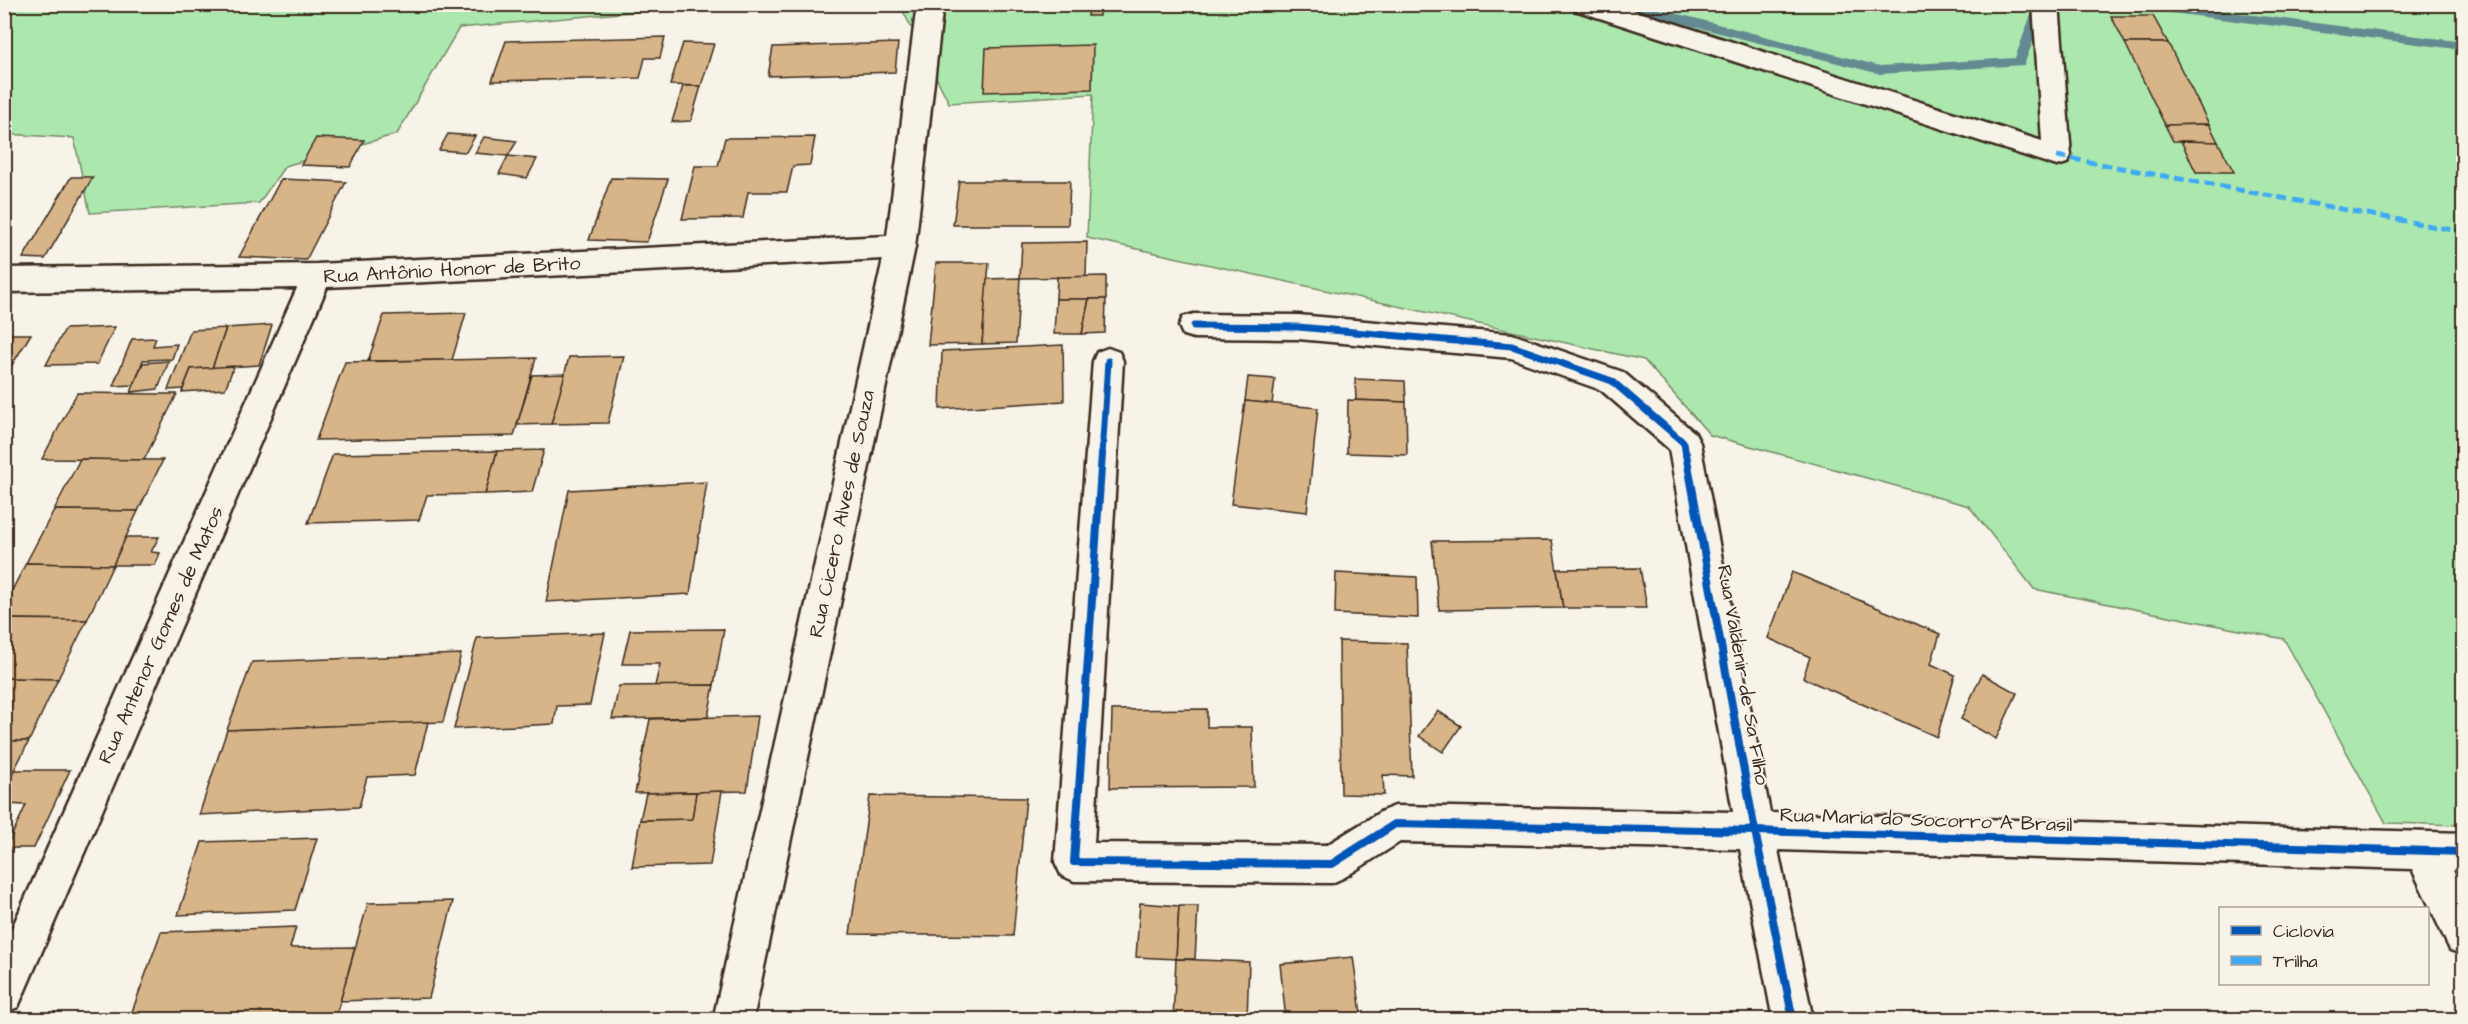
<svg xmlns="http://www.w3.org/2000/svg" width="2468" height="1024" viewBox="0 0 2468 1024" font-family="'Architects Daughter',sans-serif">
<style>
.green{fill:#ace8ae;stroke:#748966;stroke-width:1.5}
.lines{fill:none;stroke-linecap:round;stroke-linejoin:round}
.stream{fill:#638991;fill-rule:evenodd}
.building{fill:#d7b589;stroke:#3b2a1e;stroke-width:1.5}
.minor-casing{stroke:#3b2a1e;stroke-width:5}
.minor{fill:#f7f3e8;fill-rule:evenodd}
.quiet{stroke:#3fa9f5;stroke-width:5;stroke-dasharray:10 5;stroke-linecap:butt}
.cycleway-far1-casing{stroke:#f7f3e8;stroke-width:10}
.cycleway-casing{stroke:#f7f3e8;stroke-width:12}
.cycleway-far1{stroke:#0057b8;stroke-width:7}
.cycleway{stroke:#0057b8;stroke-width:8}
.labels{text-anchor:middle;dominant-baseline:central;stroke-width:4.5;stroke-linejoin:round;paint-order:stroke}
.street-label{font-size:20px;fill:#3b2a1e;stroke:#f7f3e8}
</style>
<rect width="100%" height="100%" fill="#f7f3e8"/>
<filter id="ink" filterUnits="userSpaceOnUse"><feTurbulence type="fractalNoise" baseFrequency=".0167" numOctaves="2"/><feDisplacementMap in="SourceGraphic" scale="12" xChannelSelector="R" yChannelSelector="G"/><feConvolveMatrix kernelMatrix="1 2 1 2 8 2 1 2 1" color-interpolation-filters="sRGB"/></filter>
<g filter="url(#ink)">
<!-- green -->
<g class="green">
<path d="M 4,5 L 707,5 L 459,28 L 397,134 L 285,166 L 259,203 L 90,213 L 74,138 L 5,134 Z"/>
<path d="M 900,5 L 2463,5 L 2463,825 L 2386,823 L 2284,639 L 2034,589 L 1969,506 L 1710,435 L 1644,360 L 1087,238 L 1093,94 L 949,103 Z"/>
</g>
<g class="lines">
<!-- stream -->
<g class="stream">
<path d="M 1616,4 L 1640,4 L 1880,66 L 2015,58 L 2035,4 L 2047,4 L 2024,65 L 1880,74 L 1622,8 Z"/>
<path d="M 2126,4 L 2168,4 L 2464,42 L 2464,50 L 2132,8 Z"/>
</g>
</g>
<!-- building -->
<g class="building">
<path d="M 1100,4 L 1099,16 L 1088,16 L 1089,6 L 1063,5 Z"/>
<path d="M 2111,16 L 2153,16 L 2168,43 L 2125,43 Z"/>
<path d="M 665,37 L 660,58 L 645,58 L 640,78 L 492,81 L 506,41 Z"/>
<path d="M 683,43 L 714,44 L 701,86 L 670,85 Z"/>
<path d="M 898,43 L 895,72 L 768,76 L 773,47 Z"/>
<path d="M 2125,43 L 2168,43 L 2209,124 L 2165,125 Z"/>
<path d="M 1093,45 L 1092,89 L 984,92 L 986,48 Z"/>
<path d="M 683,86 L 701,86 L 691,121 L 672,122 Z"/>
<path d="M 2209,124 L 2218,142 L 2173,141 L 2165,125 Z"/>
<path d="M 448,134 L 475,136 L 466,152 L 439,150 Z"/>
<path d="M 484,137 L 517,141 L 508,156 L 475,153 Z"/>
<path d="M 815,137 L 810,165 L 793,166 L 787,192 L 748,192 L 743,218 L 682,219 L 695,166 L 718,166 L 725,138 Z"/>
<path d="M 316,138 L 364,140 L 350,167 L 301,165 Z"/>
<path d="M 2181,141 L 2218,142 L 2234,172 L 2196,172 Z"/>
<path d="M 508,156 L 537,159 L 527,178 L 499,174 Z"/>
<path d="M 71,177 L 93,177 L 45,259 L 23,258 Z"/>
<path d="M 611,178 L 668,179 L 647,242 L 589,240 Z"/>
<path d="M 281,179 L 346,182 L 306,260 L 239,257 Z"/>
<path d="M 959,181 L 1070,181 L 1068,225 L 953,225 Z"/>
<path d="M 1087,242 L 1086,277 L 1020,278 L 1022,243 Z"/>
<path d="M 936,263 L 989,263 L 982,344 L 928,345 Z"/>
<path d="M 1106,276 L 1106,299 L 1056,299 L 1057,277 Z"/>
<path d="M 1020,278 L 1016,343 L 982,344 L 987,279 Z"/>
<path d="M 1056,299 L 1089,299 L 1082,334 L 1054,334 Z"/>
<path d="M 1089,299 L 1106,299 L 1105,333 L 1082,334 Z"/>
<path d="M 466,313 L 452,360 L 368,361 L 384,315 Z"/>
<path d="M 272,325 L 259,365 L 212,368 L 226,328 Z"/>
<path d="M 115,327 L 97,364 L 46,365 L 65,329 Z"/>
<path d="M 226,328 L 212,368 L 191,369 L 183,389 L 168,390 L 191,330 Z"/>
<path d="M 4,334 L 31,334 L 4,378 Z"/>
<path d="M 156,338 L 153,346 L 177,344 L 172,359 L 143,360 L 134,385 L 113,386 L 132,339 Z"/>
<path d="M 1063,345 L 1064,401 L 940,409 L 942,351 Z"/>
<path d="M 624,356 L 608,423 L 551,424 L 569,357 Z"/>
<path d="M 536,358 L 514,436 L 316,440 L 345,362 Z"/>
<path d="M 169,361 L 158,389 L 131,392 L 143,363 Z"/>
<path d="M 234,366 L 225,389 L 182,392 L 191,369 Z"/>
<path d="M 565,374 L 551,424 L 517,425 L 532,375 Z"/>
<path d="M 1248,377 L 1275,379 L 1272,404 L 1245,401 Z"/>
<path d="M 1355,379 L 1405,381 L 1406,402 L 1356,400 Z"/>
<path d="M 77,393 L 158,394 L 177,394 L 144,460 L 42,459 Z"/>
<path d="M 1348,400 L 1406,402 L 1407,455 L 1347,453 Z"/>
<path d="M 1245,401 L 1318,408 L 1307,512 L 1231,504 Z"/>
<path d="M 544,450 L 532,492 L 485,494 L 497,451 Z"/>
<path d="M 497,451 L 485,494 L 427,495 L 419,520 L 308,523 L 333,454 Z"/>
<path d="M 80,459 L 144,460 L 163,460 L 138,511 L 54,510 Z"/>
<path d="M 707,482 L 690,594 L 546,602 L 569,490 Z"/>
<path d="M 54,510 L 138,511 L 113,565 L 26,563 Z"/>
<path d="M 126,537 L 159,537 L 151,552 L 160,553 L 155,565 L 113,565 Z"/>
<path d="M 1552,540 L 1563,608 L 1439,610 L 1432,541 Z"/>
<path d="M 26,563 L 113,565 L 87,620 L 4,619 L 4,606 Z"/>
<path d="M 1640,568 L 1647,608 L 1563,608 L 1557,569 Z"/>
<path d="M 1792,572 L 1940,634 L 1931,664 L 1955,675 L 1937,737 L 1803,678 L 1810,657 L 1768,638 Z"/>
<path d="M 1336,573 L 1417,577 L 1418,618 L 1335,614 Z"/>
<path d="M 4,619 L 87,620 L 58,679 L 4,678 Z"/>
<path d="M 724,629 L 714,685 L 655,686 L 660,664 L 622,664 L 630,630 Z"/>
<path d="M 605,633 L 590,705 L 557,706 L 554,724 L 454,729 L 477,638 Z"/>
<path d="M 1339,641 L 1407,643 L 1412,776 L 1383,775 L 1384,795 L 1341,794 Z"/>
<path d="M 461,654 L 443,722 L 227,730 L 252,662 Z"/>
<path d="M 1982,674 L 2017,693 L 1996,739 L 1961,719 Z"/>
<path d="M 4,678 L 58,679 L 29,741 L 4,741 Z"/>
<path d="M 714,685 L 708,717 L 612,719 L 619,686 Z"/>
<path d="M 1207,709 L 1207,727 L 1252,727 L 1254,787 L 1110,788 L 1112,710 Z"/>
<path d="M 1438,711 L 1461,726 L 1443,752 L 1419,736 Z"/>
<path d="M 758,716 L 747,791 L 635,793 L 650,719 Z"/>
<path d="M 428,722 L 415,775 L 367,777 L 359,807 L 199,815 L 227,730 Z"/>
<path d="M 4,741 L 29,741 L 4,790 Z"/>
<path d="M 14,770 L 70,770 L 34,848 L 6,848 L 26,805 L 4,804 L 4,790 Z"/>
<path d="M 722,791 L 710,865 L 632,867 L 640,820 L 692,819 L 696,792 Z"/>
<path d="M 696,792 L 692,819 L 640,820 L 646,793 Z"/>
<path d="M 870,796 L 1026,798 L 1013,936 L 850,934 Z"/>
<path d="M 317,838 L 295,910 L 178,915 L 202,842 Z"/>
<path d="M 453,901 L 429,998 L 340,1001 L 368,903 Z"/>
<path d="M 1140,903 L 1179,906 L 1176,959 L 1136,957 Z"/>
<path d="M 1179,906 L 1198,906 L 1195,959 L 1176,959 Z"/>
<path d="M 296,927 L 290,948 L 355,947 L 335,1020 L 129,1020 L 161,932 Z"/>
<path d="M 1353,957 L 1362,1020 L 1286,1020 L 1280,964 Z"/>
<path d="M 1176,959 L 1249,962 L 1247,1020 L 1173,1020 Z"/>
<path d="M 1039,1013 L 1039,1020 L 993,1020 L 993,1014 Z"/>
</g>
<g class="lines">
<defs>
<g id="minor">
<path d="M 917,4 L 943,4 L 915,247 L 753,1020 L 713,1020 L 883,259 L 327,287 L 18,1007 L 4,1013 L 4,946 L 297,288 L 4,292 L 4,268 L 317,264 L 887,236 Z"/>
<path d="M 1571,4 L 1614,4 L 2042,141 L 2033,4 L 2059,4 L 2071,156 L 2067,163 L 2057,166 L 1575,10 Z"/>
<path d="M 1194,314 L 1298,315 L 1512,334 L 1623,372 L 1695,433 L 1700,443 L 1770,813 L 2464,833 L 2464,871 L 2453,870 L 2464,893 L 2464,955 L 2450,950 L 2412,869 L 1778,850 L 1813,1020 L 1773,1020 L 1740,849 L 1400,842 L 1345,877 L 1332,883 L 1074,881 L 1061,875 L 1055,862 L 1093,361 L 1097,352 L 1108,348 L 1119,352 L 1123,361 L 1094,843 L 1327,845 L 1382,811 L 1395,806 L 1733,812 L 1669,449 L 1601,390 L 1511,358 L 1298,339 L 1194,338 L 1183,335 L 1179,326 L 1183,317 Z"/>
</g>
</defs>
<!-- minor casing -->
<use href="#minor" class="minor-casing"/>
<!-- minor -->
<use href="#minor" class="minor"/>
<!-- quiet -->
<path class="quiet" d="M 2057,156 L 2464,232"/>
<defs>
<g id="cycleway-far1">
<path d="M 1194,326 L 1298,327 L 1512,346 L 1612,381 L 1684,443 L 1686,456"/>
<path d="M 1102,456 L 1108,361"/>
</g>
<g id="cycleway">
<path d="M 1102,454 L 1074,862 L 1332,864 L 1395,824 L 1755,831 L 2464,852"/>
<path d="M 1686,454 L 1755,831 L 1793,1020"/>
</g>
</defs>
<!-- cycleway-far1 casing -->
<use href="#cycleway-far1" class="cycleway-far1-casing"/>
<!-- cycleway casing -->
<use href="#cycleway" class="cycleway-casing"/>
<!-- cycleway-far1 -->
<use href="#cycleway-far1" class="cycleway-far1"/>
<!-- cycleway -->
<use href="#cycleway" class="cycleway"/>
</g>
</g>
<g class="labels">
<!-- street labels -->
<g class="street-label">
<text transform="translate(452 270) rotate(-3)">Rua Antônio Honor de Brito</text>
<text transform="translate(842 514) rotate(-78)">Rua Cicero Alves de Souza</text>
<text transform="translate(161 635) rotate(-66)">Rua Antenor Gomes de Matos</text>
<text transform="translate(1743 675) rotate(80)">Rua Valdenir de Sa Filho</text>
<text transform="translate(1926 820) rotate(2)">Rua Maria do Socorro A Brasil</text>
</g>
</g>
<!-- margin -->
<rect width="2468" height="1024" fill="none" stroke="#f7f3e8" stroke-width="24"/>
<rect x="12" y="12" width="2444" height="1000" fill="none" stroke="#3b2a1e" stroke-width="2" filter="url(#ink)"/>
<!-- legend -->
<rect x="2219" y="907" width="210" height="78" fill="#f7f3e8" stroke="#aca397" stroke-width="1.5"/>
<rect x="2231" y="926" width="30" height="9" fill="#0057b8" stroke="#aca397" stroke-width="1.5"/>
<text x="2273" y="937" font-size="18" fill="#3b2a1e">Ciclovia</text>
<rect x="2231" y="956" width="30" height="9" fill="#3fa9f5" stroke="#aca397" stroke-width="1.5"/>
<text x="2273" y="967" font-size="18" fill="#3b2a1e">Trilha</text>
</svg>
